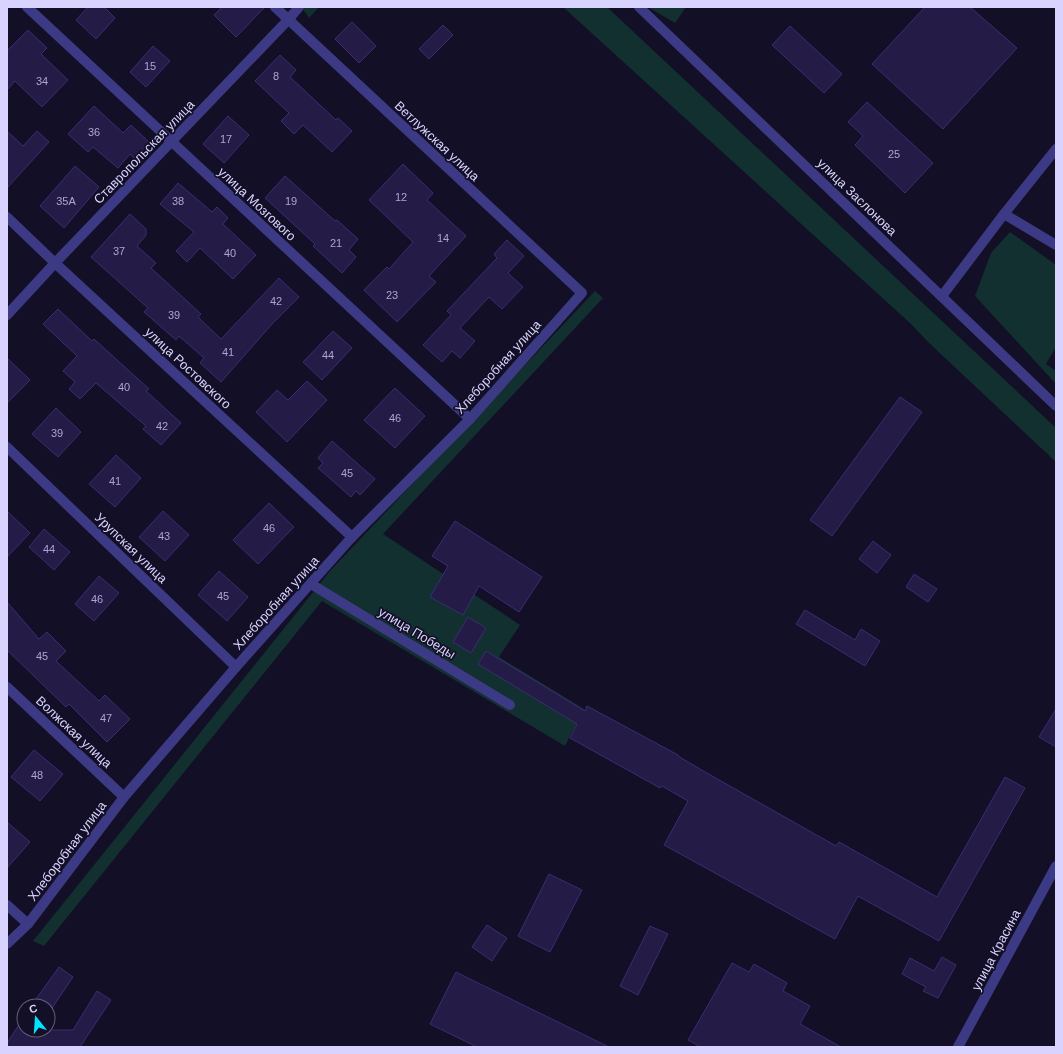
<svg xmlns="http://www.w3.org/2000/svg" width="1063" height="1054" viewBox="0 0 1063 1054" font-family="Helvetica,sans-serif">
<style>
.green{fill:#12302f}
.building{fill:#241b47;stroke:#3b2d73}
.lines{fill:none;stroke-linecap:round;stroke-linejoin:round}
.minor{stroke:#3d3a85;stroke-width:10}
.tertiary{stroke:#3d3a85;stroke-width:10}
.labels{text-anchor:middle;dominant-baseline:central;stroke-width:3.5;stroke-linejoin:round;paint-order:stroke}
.number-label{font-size:11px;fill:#aca6d1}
.street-label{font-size:13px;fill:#d9d4ff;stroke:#130f26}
</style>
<rect width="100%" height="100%" fill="#130f26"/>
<!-- green -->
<g class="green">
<path d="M 305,7 L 319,7 L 309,18 L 303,9 Z"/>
<path d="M 563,7 L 607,7 L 1056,428 L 1056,462 L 928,342 L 911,324 Z"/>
<path d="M 648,7 L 686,7 L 675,23 Z"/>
<path d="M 1010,232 L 1056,265 L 1056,347 L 1046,364 L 1056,371 L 1056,384 L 975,296 L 991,253 Z"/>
<path d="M 595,291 L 603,298 L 383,534 L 520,625 L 499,657 L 584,709 L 565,746 L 322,601 L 44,946 L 33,941 L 330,571 Z"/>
</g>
<!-- building -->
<g class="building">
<path d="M 88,7 L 104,7 L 115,18 L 96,39 L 76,20 Z"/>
<path d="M 222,7 L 265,7 L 236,37 L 214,15 Z"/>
<path d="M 925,7 L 970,7 L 1017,48 L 943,129 L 872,64 Z"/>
<path d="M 352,22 L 376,46 L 359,63 L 335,39 Z"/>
<path d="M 443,25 L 453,35 L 429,59 L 419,49 Z"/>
<path d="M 790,26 L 842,74 L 824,93 L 772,45 Z"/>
<path d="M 28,30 L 47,48 L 41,54 L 68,80 L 42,107 L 15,81 L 7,90 L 7,51 Z"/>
<path d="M 153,46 L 170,61 L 146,87 L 130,72 Z"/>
<path d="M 280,55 L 296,70 L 290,77 L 336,120 L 338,118 L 352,131 L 332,152 L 303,125 L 294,134 L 281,121 L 289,113 L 255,81 Z"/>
<path d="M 867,102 L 933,163 L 905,193 L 855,145 L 863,136 L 848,122 Z"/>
<path d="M 94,106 L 123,133 L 131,125 L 152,145 L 137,161 L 130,154 L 118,168 L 93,147 L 88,152 L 68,134 Z"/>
<path d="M 228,116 L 249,135 L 224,163 L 203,144 Z"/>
<path d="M 7,131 L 23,146 L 37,131 L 49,142 L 7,188 Z"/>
<path d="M 403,164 L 433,193 L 427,200 L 466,236 L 429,276 L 436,282 L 397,322 L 364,290 L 387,267 L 389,269 L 413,242 L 369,200 Z"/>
<path d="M 75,166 L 99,187 L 64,228 L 40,206 Z"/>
<path d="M 285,176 L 335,221 L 337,220 L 358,239 L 349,250 L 356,257 L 342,273 L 313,246 L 315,244 L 265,198 Z"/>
<path d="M 178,183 L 212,212 L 217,207 L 228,218 L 223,224 L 256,255 L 233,279 L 200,248 L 187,262 L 176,251 L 194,232 L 160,204 Z"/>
<path d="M 130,214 L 146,229 L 146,235 L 137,246 L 156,263 L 151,268 L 201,314 L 198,317 L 221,339 L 279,278 L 299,297 L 272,324 L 221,382 L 200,363 L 204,358 L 179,336 L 176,340 L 144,312 L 148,308 L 91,257 Z"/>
<path d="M 507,240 L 524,256 L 508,273 L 523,287 L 502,309 L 489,297 L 460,328 L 475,341 L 460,358 L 452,351 L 442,362 L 423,345 L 451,315 L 447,311 L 497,258 L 494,254 Z"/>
<path d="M 58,309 L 92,341 L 94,339 L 149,389 L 146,391 L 181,423 L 161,445 L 143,429 L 146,426 L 96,383 L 80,399 L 69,389 L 75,382 L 63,371 L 77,356 L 43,324 Z"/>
<path d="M 333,331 L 352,348 L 322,380 L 303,362 Z"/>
<path d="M 7,358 L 30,380 L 7,403 Z"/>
<path d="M 307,381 L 327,400 L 287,442 L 256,412 L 277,390 L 288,400 Z"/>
<path d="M 395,388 L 425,416 L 395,448 L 364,420 Z"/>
<path d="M 900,397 L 922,412 L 832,536 L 810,520 Z"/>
<path d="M 56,408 L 81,432 L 58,457 L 32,434 Z"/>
<path d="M 332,441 L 375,479 L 360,495 L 356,491 L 351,497 L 318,468 L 323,463 L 318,458 Z"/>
<path d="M 116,455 L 141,478 L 115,507 L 89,484 Z"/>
<path d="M 269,503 L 294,527 L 258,564 L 233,540 Z"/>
<path d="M 7,511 L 30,533 L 7,557 Z"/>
<path d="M 163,511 L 189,535 L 165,561 L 139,537 Z"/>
<path d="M 455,521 L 542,577 L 519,612 L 479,586 L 463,615 L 430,597 L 448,566 L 432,556 Z"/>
<path d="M 44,529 L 70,552 L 54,570 L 29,547 Z"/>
<path d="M 873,541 L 891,555 L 877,573 L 859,559 Z"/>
<path d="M 219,571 L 248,597 L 227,621 L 198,595 Z"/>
<path d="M 914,574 L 937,589 L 928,602 L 906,587 Z"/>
<path d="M 99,576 L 119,593 L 94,621 L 75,604 Z"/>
<path d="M 7,602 L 39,639 L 47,632 L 66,651 L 56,661 L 99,701 L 105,695 L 130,719 L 107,742 L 69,704 L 66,707 L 7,650 Z"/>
<path d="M 805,610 L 855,640 L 861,629 L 880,641 L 865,666 L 796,624 Z"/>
<path d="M 468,617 L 486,628 L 471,653 L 453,642 Z"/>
<path d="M 486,651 L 585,711 L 587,706 L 678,755 L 678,756 L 705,772 L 836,846 L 839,842 L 937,897 L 1005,777 L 1025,788 L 939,941 L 858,896 L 835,939 L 664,845 L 688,801 L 662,786 L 660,788 L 570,738 L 577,724 L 478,664 Z"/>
<path d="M 1056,709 L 1056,747 L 1039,737 Z"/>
<path d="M 34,750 L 63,774 L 40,801 L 11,777 Z"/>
<path d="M 7,822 L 30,842 L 7,868 Z"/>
<path d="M 549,874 L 582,890 L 550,952 L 518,936 Z"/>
<path d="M 487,925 L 507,938 L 492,961 L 472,947 Z"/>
<path d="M 650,926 L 668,934 L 638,995 L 620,986 Z"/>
<path d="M 942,957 L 956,965 L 938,998 L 923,991 L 926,987 L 902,974 L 910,958 L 934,971 Z"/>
<path d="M 732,963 L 749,972 L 754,964 L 787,983 L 783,991 L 810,1006 L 800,1024 L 841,1047 L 701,1047 L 688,1040 Z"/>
<path d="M 59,967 L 73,977 L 48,1014 L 48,1006 L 31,1006 Z"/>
<path d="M 456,972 L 470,979 L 609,1047 L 477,1047 L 430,1024 Z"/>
<path d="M 97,991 L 111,1000 L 80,1047 L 7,1047 L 7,1043 L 24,1017 L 24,1030 L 73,1030 Z"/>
</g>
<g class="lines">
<!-- minor -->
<g class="minor">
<path d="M 27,7 L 470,419"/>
<path d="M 1004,214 L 1056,245"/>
<path d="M 942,296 L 1004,214 L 1056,149"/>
<path d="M 7,315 L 55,263 L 352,537"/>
<path d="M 7,447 L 236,667"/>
<path d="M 311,584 L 510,705"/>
<path d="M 7,687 L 124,797"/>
<path d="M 7,905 L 28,924"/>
<path d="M 7,944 L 28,924 L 124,797 L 236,667 L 352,537 L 470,419 L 582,293 L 275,7"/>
</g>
<!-- tertiary -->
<g class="tertiary">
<path d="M 639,7 L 1056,406"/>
<path d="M 7,217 L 55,263 L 288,20 L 299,7"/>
<path d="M 958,1047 L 1056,866"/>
</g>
</g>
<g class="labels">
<!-- number labels -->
<g class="number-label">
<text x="150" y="66">15</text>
<text x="276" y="76">8</text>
<text x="42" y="81">34</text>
<text x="94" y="132">36</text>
<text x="226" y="139">17</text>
<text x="894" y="154">25</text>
<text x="401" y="197">12</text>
<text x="66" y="201">35А</text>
<text x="178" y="201">38</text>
<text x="291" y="201">19</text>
<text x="443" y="238">14</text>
<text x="336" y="243">21</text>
<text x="119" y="251">37</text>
<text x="230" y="253">40</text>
<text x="392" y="295">23</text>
<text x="276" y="301">42</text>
<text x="174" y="315">39</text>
<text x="228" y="352">41</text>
<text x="328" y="355">44</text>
<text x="124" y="387">40</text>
<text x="395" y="418">46</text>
<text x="162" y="426">42</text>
<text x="57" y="433">39</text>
<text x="347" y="473">45</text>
<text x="115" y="481">41</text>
<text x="269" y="528">46</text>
<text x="164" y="536">43</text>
<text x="49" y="549">44</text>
<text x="223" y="596">45</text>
<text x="97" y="599">46</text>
<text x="42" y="656">45</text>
<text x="106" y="718">47</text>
<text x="37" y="775">48</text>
</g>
<!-- street labels -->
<g class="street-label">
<text transform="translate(437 141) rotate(43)">Ветлужская улица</text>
<text transform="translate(144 152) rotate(-46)">Ставропольская улица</text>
<text transform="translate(857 197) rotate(44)">улица Заслонова</text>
<text transform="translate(257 204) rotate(43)">улица Мозгового</text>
<text transform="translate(498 367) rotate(-48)">Хлеборобная улица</text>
<text transform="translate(188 368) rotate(43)">улица Ростовского</text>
<text transform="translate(131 548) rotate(44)">Урупская улица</text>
<text transform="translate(276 603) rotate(-48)">Хлеборобная улица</text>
<text transform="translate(417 633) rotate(31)">улица Победы</text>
<text transform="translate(74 732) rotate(43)">Волжская улица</text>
<text transform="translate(67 851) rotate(-53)">Хлеборобная улица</text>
<text transform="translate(996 950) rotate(-62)">улица Красина</text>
</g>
</g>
<!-- border -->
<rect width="1063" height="1054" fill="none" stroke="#d9d4ff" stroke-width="16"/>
<!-- north arrow -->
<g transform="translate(36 1018) rotate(343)"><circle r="19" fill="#130f26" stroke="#625e7d"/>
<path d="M0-3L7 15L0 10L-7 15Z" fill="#00e5ff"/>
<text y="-6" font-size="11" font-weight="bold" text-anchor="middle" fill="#d9d4ff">С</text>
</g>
</svg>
